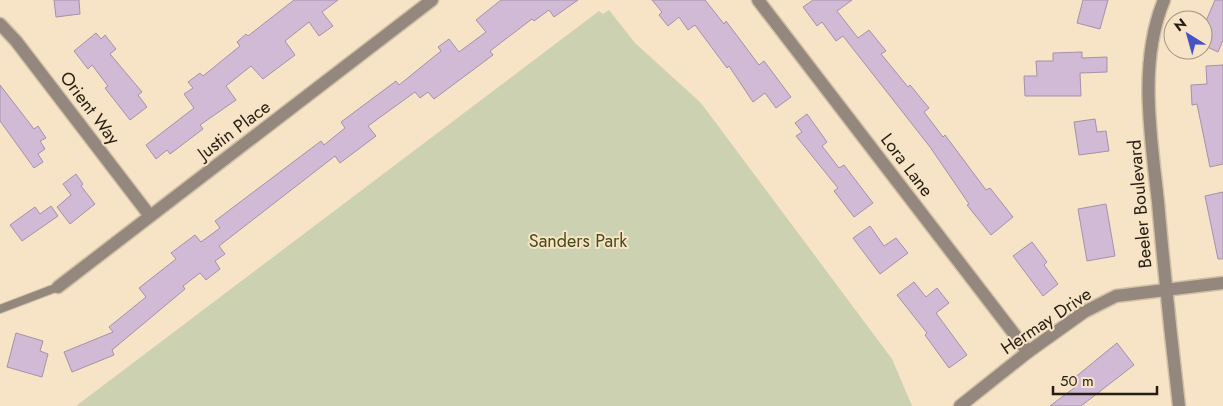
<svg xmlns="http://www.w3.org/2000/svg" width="1223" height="406" viewBox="0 0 1223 406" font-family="Jost,sans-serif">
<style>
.green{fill:#cbd1b1}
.building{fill:#d1bad5;stroke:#a691aa}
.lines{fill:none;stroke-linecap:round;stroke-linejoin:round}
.service-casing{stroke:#d1c0a6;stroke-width:10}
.minor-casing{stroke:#d1c0a6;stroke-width:15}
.service{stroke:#94877e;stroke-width:8}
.minor{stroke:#94877e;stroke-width:12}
.labels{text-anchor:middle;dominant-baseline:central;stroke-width:4;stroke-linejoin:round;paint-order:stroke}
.street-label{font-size:18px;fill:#261e14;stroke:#f7e3c6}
.park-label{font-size:18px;fill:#464d19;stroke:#f7e3c6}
</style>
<rect width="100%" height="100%" fill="#f7e3c6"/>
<!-- green -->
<path class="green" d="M 609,10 L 635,43 L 701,103 L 892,359 L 912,406 L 76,406 L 599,11 L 603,14 Z"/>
<!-- building -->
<g class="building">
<path d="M 54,0 L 79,0 L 80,14 L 56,17 Z"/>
<path d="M 294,0 L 338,0 L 322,12 L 333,26 L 319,36 L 309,22 L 285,41 L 295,55 L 263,79 L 251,66 L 226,86 L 236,100 L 200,125 L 203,129 L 170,154 L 167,150 L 156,159 L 146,145 L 194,108 L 184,94 L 193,88 L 188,82 L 200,73 L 203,76 L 240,46 L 237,42 L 246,34 L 248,36 Z"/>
<path d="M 501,0 L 578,0 L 554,17 L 549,10 L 534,21 L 532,19 L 490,51 L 493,55 L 434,99 L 428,92 L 420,98 L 415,92 L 368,126 L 376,136 L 340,163 L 335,156 L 219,246 L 225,254 L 215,261 L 220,269 L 206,280 L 200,273 L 183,286 L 185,289 L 112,350 L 114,355 L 72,372 L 64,352 L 113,332 L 109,327 L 146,297 L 139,288 L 176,259 L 171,253 L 195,235 L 201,242 L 220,228 L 215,221 L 321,141 L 324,145 L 345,128 L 341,122 L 396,81 L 399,85 L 441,51 L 438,47 L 449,39 L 459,52 L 486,32 L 476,20 Z"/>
<path d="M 652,0 L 705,0 L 724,24 L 726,21 L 759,65 L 764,61 L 791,97 L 776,108 L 765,93 L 753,102 L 729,66 L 727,68 L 695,25 L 688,30 L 679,17 L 668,26 L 659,15 L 662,12 Z"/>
<path d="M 813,0 L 852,0 L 837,11 L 858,38 L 869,30 L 886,51 L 881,54 L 908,87 L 910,85 L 929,108 L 924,112 L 943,137 L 945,135 L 986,190 L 990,188 L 1013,217 L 991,235 L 967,205 L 969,204 L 930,147 L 843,36 L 836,41 L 822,22 L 817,26 L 803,7 Z"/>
<path d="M 1083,0 L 1108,0 L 1100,29 L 1077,23 Z"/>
<path d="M 1215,0 L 1223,0 L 1223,40 L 1218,52 L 1203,45 L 1203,28 Z"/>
<path d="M 96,33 L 101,39 L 105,35 L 116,49 L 110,54 L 142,92 L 138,95 L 147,107 L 130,120 L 105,88 L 108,86 L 92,65 L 88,69 L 74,51 Z"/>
<path d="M 1082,52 L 1082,58 L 1107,57 L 1107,72 L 1080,73 L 1081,96 L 1025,96 L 1024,76 L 1037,76 L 1036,61 L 1053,61 L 1053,53 Z"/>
<path d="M 1223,65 L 1223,164 L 1210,167 L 1197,104 L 1192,105 L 1191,85 L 1207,84 L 1206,66 Z"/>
<path d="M 0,85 L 34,129 L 38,126 L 46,138 L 40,141 L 45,149 L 38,154 L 43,162 L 34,168 L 0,121 Z"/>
<path d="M 807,114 L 827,142 L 822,146 L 839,168 L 844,165 L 873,203 L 854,217 L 834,191 L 838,188 L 796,136 L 802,132 L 795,123 Z"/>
<path d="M 1095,119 L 1097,132 L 1106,131 L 1109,151 L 1079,155 L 1074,122 Z"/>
<path d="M 76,174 L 83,184 L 81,186 L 95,204 L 70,224 L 57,207 L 71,195 L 63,184 Z"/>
<path d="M 1223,192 L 1223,259 L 1218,259 L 1205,196 Z"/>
<path d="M 1106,204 L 1115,256 L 1087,261 L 1078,209 Z"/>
<path d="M 51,206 L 58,216 L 22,241 L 10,225 L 35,207 L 40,214 Z"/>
<path d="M 870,226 L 884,246 L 896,238 L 908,253 L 880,274 L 853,238 Z"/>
<path d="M 1032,242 L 1047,262 L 1044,265 L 1058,284 L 1043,296 L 1013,256 Z"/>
<path d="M 914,282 L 926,297 L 937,288 L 949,303 L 936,313 L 967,355 L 949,368 L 925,335 L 927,333 L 897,295 Z"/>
<path d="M 16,333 L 43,341 L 40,351 L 48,354 L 42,377 L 7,367 Z"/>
<path d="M 1117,343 L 1134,365 L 1081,406 L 1050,406 L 1078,385 L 1073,379 Z"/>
</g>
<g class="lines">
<defs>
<path id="service" d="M 0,309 L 58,287"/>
<g id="minor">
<path d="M 758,0 L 1028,352"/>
<path d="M 1164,0 C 1138,63 1151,137 1158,202 C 1164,270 1171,338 1179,406"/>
<path d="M 0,24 L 16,41 L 150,216"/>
<path d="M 58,287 L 432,0"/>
<path d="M 960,406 L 1028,352 L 1084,312 L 1116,296 L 1223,283"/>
</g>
</defs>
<!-- service casing -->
<use href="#service" class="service-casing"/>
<!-- minor casing -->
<use href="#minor" class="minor-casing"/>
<!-- service -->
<use href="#service" class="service"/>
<!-- minor -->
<use href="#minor" class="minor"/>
</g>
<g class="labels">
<!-- street labels -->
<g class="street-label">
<text transform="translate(90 108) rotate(53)">Orient Way</text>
<text transform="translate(234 130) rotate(-37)">Justin Place</text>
<text transform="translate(907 165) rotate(53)">Lora Lane</text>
<text transform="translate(1140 204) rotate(-95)">Beeler Boulevard</text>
<text transform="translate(1046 321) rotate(-34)">Hermay Drive</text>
</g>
<!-- park labels -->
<g class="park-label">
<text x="578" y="241">Sanders Park</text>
</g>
</g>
<!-- north arrow -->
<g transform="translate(1188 35) rotate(323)"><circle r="24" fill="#f7e3c6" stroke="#a3947f"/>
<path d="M0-4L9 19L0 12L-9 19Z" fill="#4752c7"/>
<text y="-8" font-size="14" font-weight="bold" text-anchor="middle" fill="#261e14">N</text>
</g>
<!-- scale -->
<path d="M1053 386v8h104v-8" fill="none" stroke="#261e14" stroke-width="2.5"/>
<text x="1060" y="386" font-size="15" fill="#261e14" stroke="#f7e3c6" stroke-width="4" paint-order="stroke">50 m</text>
</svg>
